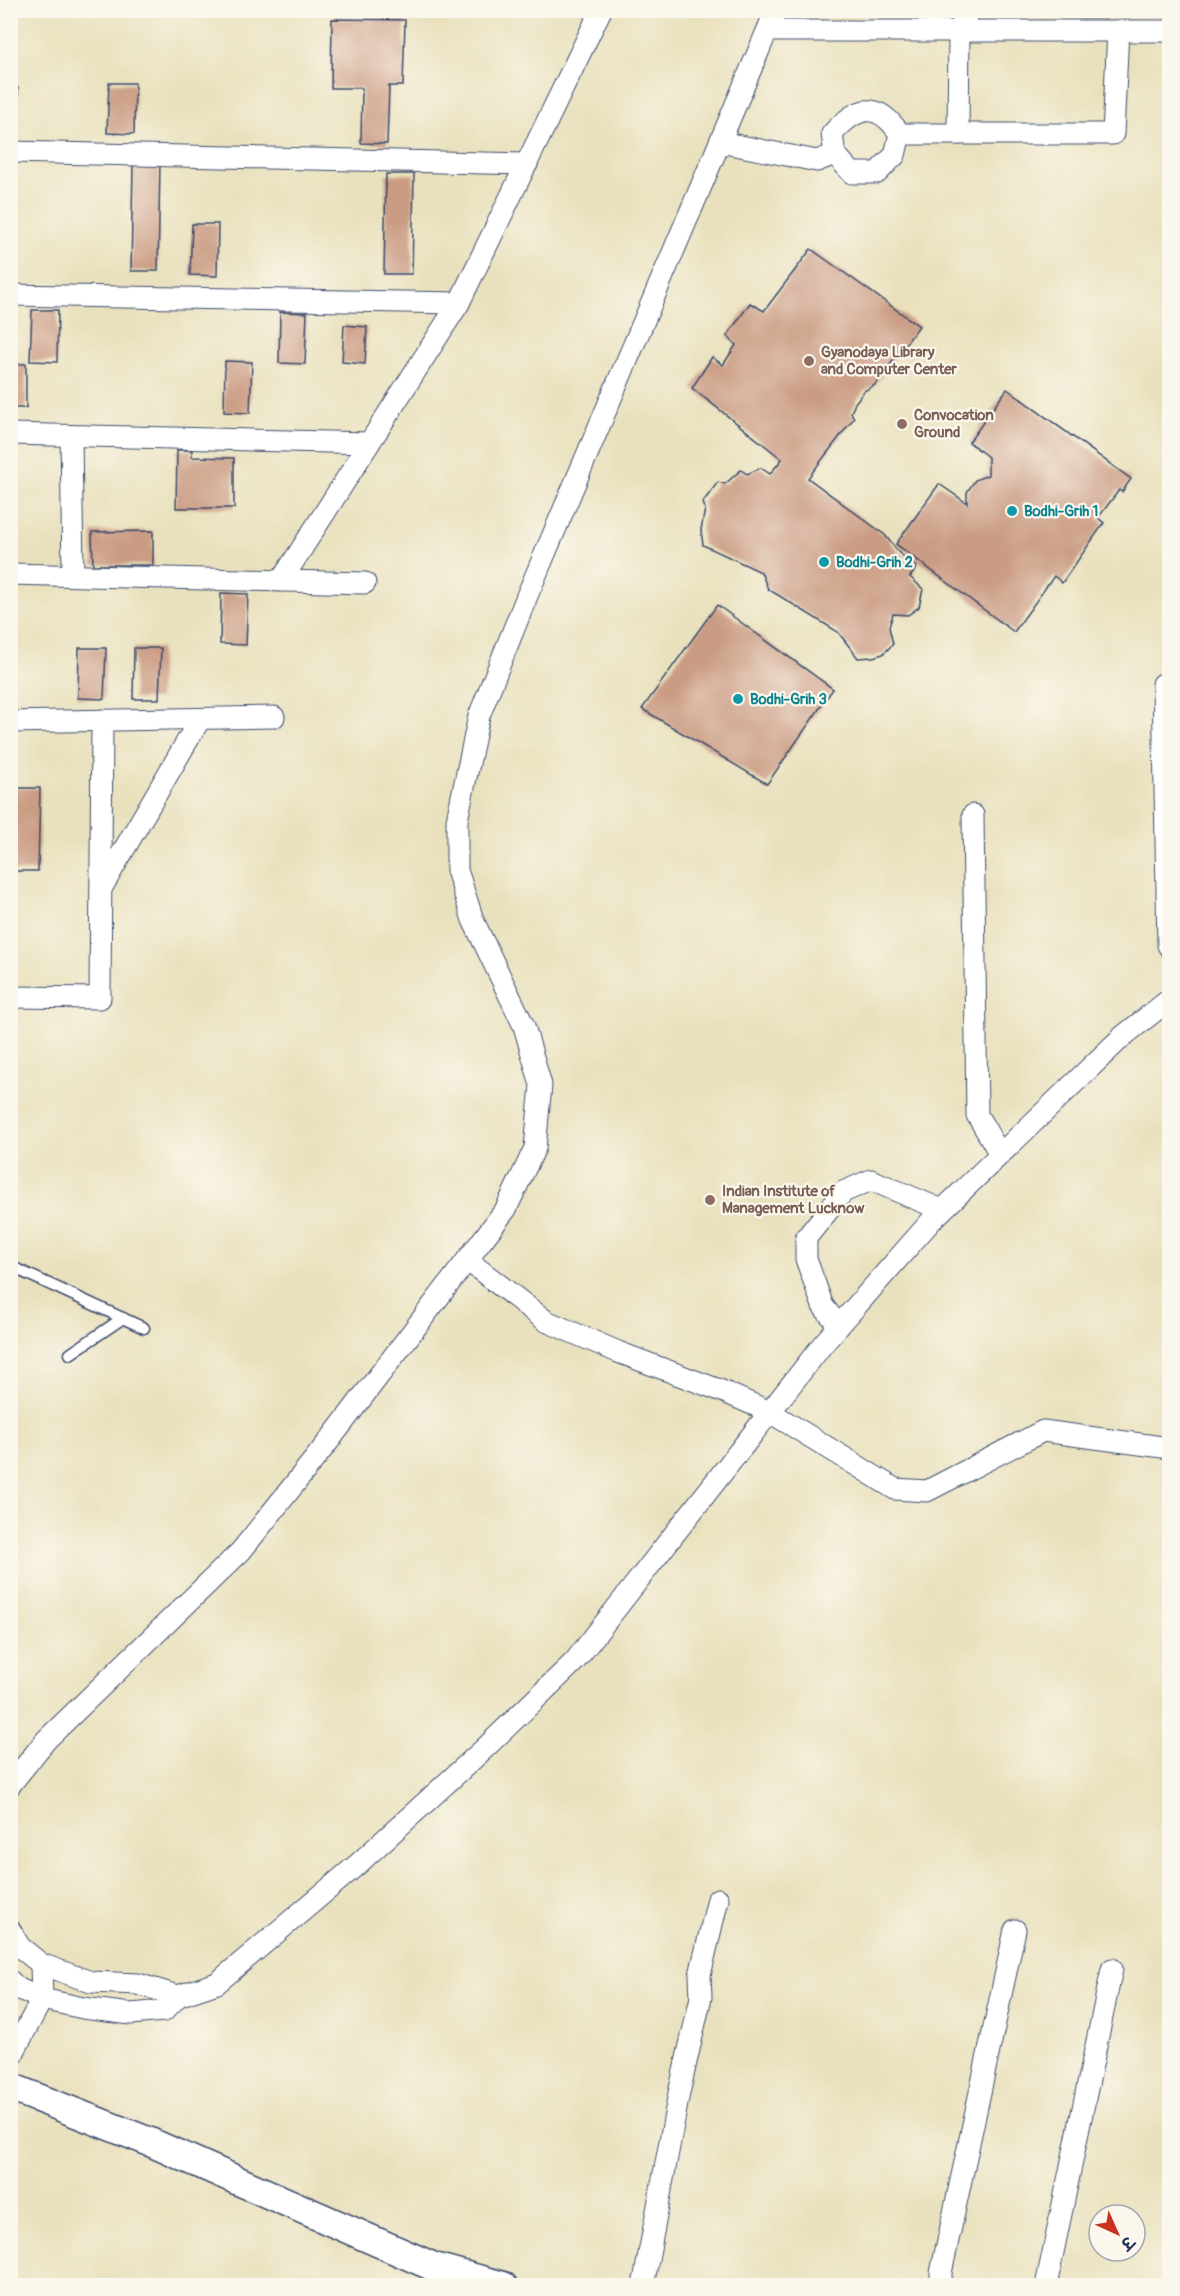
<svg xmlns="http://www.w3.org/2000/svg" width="1180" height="2296" viewBox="0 0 1180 2296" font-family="Pangolin,'Playpen Sans Deva',sans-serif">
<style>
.building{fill:#cb9c84}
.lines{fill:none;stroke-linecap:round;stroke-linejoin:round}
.lane-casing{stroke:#3a4a6c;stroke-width:13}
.street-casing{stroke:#3a4a6c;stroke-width:23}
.secondary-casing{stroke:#3a4a6c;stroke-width:31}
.lane{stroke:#fff;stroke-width:10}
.street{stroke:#fff;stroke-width:21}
.secondary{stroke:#fff;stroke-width:28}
.education-dot{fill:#8d6e63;stroke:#fbf7ec;stroke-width:2}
.culture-dot{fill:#0f9aa8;stroke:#fbf7ec;stroke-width:2}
.labels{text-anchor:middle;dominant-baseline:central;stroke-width:4.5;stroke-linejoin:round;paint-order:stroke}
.education-label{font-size:15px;font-weight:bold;fill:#785e54;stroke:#fbf7ec;text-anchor:start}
.culture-label{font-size:15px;font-weight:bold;fill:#0d838f;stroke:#fbf7ec;text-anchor:start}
</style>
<rect width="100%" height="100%" fill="#fbf7ec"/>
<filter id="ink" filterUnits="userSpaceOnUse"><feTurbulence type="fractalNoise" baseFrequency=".0167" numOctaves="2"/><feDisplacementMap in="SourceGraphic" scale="12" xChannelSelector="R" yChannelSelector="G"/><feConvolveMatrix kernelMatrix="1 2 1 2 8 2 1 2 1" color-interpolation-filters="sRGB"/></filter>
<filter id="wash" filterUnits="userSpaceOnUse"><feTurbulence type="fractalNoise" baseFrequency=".008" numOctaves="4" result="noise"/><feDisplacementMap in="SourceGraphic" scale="24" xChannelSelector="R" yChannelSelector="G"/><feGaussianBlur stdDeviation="1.35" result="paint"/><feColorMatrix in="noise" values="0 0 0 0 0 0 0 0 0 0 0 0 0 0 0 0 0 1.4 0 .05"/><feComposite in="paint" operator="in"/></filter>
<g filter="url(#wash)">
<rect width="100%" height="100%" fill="#e9e1bd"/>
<g id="blocks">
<!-- building -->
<g class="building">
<path d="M 332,19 L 405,20 L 403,86 L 389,86 L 387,144 L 361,143 L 362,88 L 331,88 Z"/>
<path d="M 109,83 L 135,83 L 134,134 L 107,133 Z"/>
<path d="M 10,88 L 18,88 L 16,139 L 10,139 Z"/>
<path d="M 133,163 L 160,163 L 158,271 L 131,271 Z"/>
<path d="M 386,174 L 414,174 L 412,274 L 384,274 Z"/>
<path d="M 192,224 L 218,224 L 217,276 L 190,275 Z"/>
<path d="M 811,249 L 919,326 L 875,385 L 864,391 L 855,403 L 851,413 L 854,418 L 808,478 L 885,535 L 899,553 L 917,567 L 910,577 L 923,589 L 919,607 L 908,615 L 893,614 L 889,627 L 893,644 L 883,654 L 873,657 L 858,658 L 838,632 L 768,589 L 761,572 L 703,545 L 701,530 L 705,509 L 703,502 L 718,482 L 725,484 L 741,470 L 747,474 L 761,468 L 770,474 L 782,459 L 692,388 L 712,357 L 723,365 L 736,345 L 727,336 L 750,303 L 764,311 Z"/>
<path d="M 32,310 L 58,310 L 57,362 L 30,361 Z"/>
<path d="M 280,312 L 307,313 L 305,364 L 279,363 Z"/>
<path d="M 344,325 L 367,327 L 365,364 L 342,362 Z"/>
<path d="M 225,361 L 252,362 L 250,413 L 224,412 Z"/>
<rect x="10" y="364" width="16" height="44"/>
<path d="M 1007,389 L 1131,479 L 1122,492 L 1119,490 L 1098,518 L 1104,523 L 1062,583 L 1054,576 L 1014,632 L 896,544 L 939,484 L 967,503 L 967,492 L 975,480 L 988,475 L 988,457 L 969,442 Z"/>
<path d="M 177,450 L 192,450 L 192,457 L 234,458 L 234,508 L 176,508 Z"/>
<path d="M 153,531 L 153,565 L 93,565 L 92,532 Z"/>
<path d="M 221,593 L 248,594 L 246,645 L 220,644 Z"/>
<path d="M 717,605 L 833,689 L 767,784 L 642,709 Z"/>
<path d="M 79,648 L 106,648 L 104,699 L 78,698 Z"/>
<path d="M 134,648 L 161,648 L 159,699 L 133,699 Z"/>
<path d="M 10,788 L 40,788 L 38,871 L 10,871 Z"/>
<rect x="10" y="929" width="3" height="47"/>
</g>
</g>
</g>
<g filter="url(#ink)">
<use href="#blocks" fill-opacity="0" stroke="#3a4a6c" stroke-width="1.5"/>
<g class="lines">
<defs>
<g id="lane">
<path d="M 10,1266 L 144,1328"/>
<path d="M 70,1354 L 123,1318"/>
</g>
<g id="street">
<path d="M 969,10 L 959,32 L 958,134 L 1113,134 L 1118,31"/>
<path d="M 768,31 L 1170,31"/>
<path d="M 900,134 L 895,155 L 877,173 L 852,173 L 835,154 L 832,134 C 857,106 877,100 900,134 L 958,134"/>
<path d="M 720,142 L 817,161 L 835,154"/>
<path d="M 10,152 L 527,164"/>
<path d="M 10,295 L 459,303"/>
<path d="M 10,434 L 369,443"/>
<path d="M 71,436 L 73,575"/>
<path d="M 10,574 L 365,583"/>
<path d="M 281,581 L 459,303 L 601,10"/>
<path d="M 1163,684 L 1168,945 L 1170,948"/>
<path d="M 10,722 L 274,717"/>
<path d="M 973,815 L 977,1115 L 1000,1154"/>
<path d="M 101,889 L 200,719"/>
<path d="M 10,997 L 100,998 L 102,720"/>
<path d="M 467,1260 L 546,1321 L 618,1352 L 722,1391 L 770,1412 L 895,1489 L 927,1491 L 1043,1431 L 1170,1448"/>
<path d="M 839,1326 L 823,1306 L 806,1259 L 806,1238 L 843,1192 L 871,1180 L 942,1210"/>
<path d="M 10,1785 L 46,1740 L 241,1551 L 332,1437 L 506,1209 L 535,1148 L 541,1085 L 524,1026 L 473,920 L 457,870 L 457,820 L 479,716 L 527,596 L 776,10"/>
<path d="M 10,1930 L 20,1947 L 41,1964 L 91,1982 L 138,1984 L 178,1996"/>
<path d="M 10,1981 L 17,1988 L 42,1999 L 83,2008 L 131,2014 L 164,2011 L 178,1996 L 217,1983 L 358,1864 L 485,1748 L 575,1661 L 823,1344 L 931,1221 L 1122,1037 L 1170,999"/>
<path d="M 10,2059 L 42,1999 L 41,1964"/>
<path d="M 643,2286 L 679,2093 L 701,1997 L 700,1975 L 718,1899"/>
<path d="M 941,2286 L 941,2273 L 1015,1930"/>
<path d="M 1046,2286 L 1112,1969"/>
</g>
<path id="secondary" d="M 10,2087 L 150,2142 L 434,2267 L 503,2286"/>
</defs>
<!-- lane casing -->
<use href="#lane" class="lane-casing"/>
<!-- street casing -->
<use href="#street" class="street-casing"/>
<!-- secondary casing -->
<use href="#secondary" class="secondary-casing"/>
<!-- lane -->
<use href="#lane" class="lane"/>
<!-- street -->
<use href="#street" class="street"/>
<!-- secondary -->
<use href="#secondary" class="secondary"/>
</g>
</g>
<!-- markers -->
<g class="education-dot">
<circle cx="809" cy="361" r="6"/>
<circle cx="902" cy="424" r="6"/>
<circle cx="710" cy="1200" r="6"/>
</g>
<g class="culture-dot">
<circle cx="1012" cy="511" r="6"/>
<circle cx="824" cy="562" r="6"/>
<circle cx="738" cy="699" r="6"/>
</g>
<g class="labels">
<!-- education labels -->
<g class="education-label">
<text x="821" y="352">Gyanodaya Library<tspan x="821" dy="17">and Computer Center</tspan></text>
<text x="914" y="415">Convocation<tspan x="914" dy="17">Ground</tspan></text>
<text x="722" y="1191">Indian Institute of<tspan x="722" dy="17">Management Lucknow</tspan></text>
</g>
<!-- culture labels -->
<g class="culture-label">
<text x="1024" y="511">Bodhi-Grih 1</text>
<text x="836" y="562">Bodhi-Grih 2</text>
<text x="750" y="699">Bodhi-Grih 3</text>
</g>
</g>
<!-- margin -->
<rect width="1180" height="2296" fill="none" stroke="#fbf7ec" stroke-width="36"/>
<!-- north arrow -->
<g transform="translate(1117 2233) rotate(135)"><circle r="28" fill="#fbf7ec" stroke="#a1a7b3" stroke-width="1.5"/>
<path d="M0-4.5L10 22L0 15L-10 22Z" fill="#c8321e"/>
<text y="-9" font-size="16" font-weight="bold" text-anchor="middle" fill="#1b2f5e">उ</text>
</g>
</svg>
